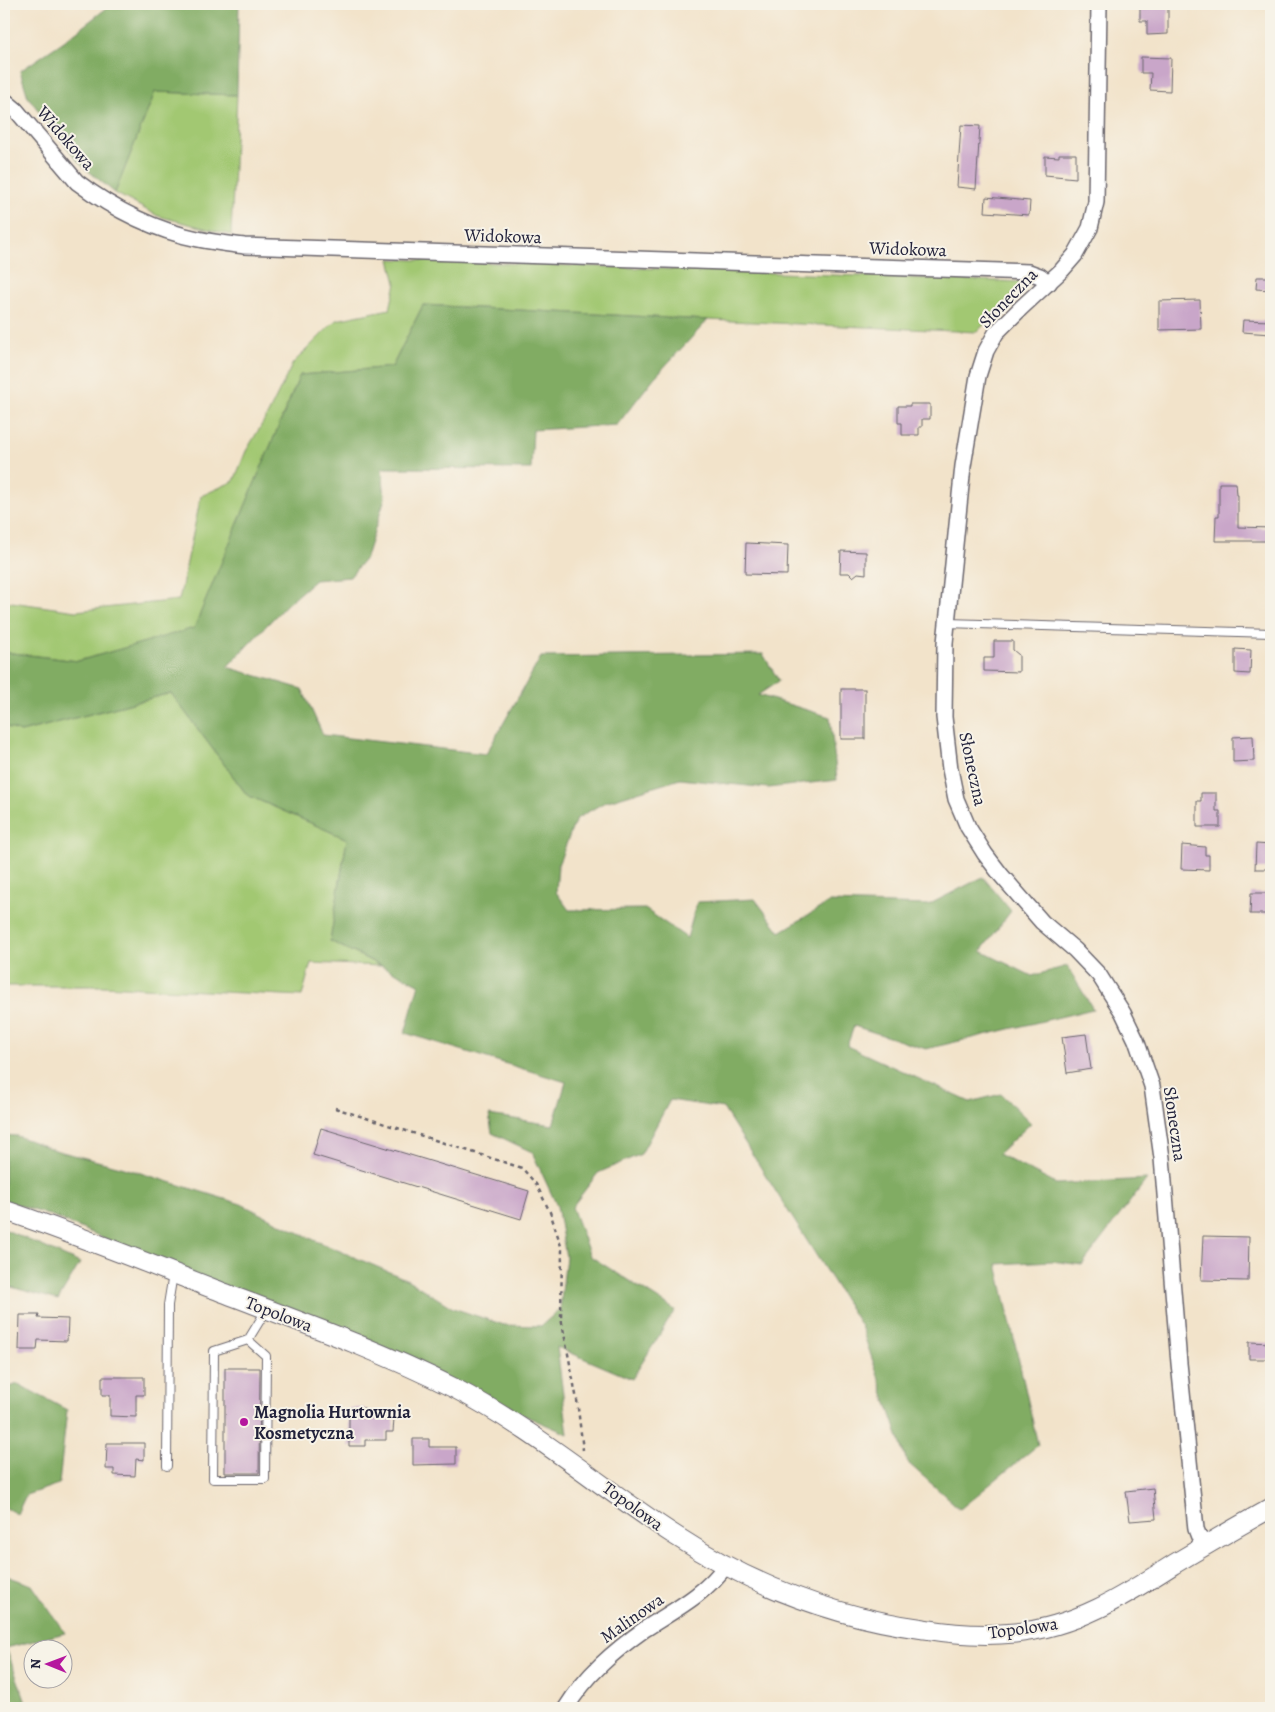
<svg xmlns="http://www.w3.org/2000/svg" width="1275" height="1712" viewBox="0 0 1275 1712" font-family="Alegreya,serif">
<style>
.green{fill:#a2c872;stroke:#627556}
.forest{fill:#81ac64;stroke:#526750}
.building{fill:#c9a6c9}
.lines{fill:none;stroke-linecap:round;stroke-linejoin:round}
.service-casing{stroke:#6b666d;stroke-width:10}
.minor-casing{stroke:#6b666d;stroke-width:18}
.tertiary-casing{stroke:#6b666d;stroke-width:21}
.path{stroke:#6b666d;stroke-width:2.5;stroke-dasharray:4 4;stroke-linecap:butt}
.service{stroke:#fff;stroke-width:8}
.minor{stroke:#fff;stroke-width:15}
.tertiary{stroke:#fff;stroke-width:19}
.poi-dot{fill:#b5179e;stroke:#f7f3e8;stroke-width:2}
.labels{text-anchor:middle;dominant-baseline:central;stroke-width:4;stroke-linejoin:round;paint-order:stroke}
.street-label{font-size:18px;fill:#22223b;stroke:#f7f3e8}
.poi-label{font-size:18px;font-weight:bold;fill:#22223b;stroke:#f7f3e8;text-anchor:start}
</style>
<rect width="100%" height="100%" fill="#f7f3e8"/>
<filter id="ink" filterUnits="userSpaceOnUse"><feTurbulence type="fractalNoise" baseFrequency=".02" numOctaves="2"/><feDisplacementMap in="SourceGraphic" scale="10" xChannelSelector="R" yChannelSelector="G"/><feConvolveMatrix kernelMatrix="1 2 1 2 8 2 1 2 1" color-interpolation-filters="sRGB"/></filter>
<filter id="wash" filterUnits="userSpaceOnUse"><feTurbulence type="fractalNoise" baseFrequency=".0096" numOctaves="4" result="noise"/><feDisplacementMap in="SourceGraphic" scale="20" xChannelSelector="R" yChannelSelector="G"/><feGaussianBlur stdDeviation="1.12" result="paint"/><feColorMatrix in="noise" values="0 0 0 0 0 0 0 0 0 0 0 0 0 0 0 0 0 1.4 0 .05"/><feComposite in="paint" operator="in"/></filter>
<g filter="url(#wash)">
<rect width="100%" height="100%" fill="#f2e3ca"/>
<!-- green -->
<g class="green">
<path d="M 155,92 L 237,95 L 231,235 L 158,216 L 115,193 Z"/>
<path d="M 390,259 L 1025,282 L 977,332 L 708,320 L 423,305 L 392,367 L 300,375 L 194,629 L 78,661 L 4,652 L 4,601 L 76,611 L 179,600 L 201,496 L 234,481 L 246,451 L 268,414 L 293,363 L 336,320 L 390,309 L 396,283 Z"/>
<path d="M 171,693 L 247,795 L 347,839 L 330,941 L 381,966 L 311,963 L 302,996 L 103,986 L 4,986 L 4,726 L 21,732 Z"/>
</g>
<!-- forest -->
<g class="forest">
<path d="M 112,4 L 239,4 L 237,95 L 155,92 L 115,193 L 80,164 L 28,97 L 20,71 L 64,41 Z"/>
<path d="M 423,305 L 708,320 L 654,378 L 617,425 L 533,430 L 531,469 L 382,468 L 385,498 L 366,557 L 350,577 L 315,580 L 287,604 L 227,667 L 302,689 L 323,735 L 486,754 L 541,657 L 763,654 L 779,681 L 758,695 L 830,717 L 837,780 L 768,788 L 680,779 L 605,802 L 576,819 L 558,865 L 556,892 L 569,910 L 645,909 L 687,938 L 697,902 L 755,899 L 780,932 L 830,902 L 928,905 L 983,877 L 1011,911 L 981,951 L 1032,976 L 1067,966 L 1093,1009 L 926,1049 L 854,1026 L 847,1046 L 970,1102 L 1001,1094 L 1031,1123 L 998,1154 L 1056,1184 L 1147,1179 L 1082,1265 L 1052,1261 L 997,1264 L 1038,1445 L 960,1509 L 907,1462 L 861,1326 L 723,1108 L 670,1100 L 641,1154 L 598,1173 L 572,1207 L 590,1256 L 675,1310 L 632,1379 L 557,1347 L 568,1434 L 54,1217 L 4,1200 L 4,1135 L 17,1136 L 58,1151 L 121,1167 L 241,1204 L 314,1240 L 408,1280 L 453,1308 L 504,1325 L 541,1326 L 560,1309 L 566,1257 L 557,1206 L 532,1152 L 492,1133 L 489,1115 L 553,1125 L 566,1082 L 405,1033 L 419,984 L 330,941 L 347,839 L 247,795 L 171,693 L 21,732 L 4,726 L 4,652 L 78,661 L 194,628 L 300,375 L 392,367 Z"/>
<path d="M 4,1229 L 80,1263 L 58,1300 L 4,1285 Z"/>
<path d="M 18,1384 L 67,1410 L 59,1484 L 26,1495 L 17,1514 L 4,1507 L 4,1389 Z"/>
<path d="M 4,1575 L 32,1585 L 65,1633 L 6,1648 L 28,1708 L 8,1708 L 8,1704 L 4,1699 Z"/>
</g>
<g id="blocks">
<!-- building -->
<g class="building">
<path d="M 1168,5 L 1168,34 L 1147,35 L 1147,21 L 1140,21 L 1140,6 Z"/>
<path d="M 1141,57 L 1171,58 L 1170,91 L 1150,90 L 1151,73 L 1141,73 Z"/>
<path d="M 961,125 L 980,126 L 976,189 L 957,187 Z"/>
<path d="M 1059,154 L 1076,154 L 1076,178 L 1045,175 L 1045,156 L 1059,157 Z"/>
<path d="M 986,197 L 1030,201 L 1029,215 L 985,212 Z"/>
<path d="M 1257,277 L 1271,277 L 1271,290 L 1256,289 Z"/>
<path d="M 1200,300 L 1201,329 L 1159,330 L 1159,301 Z"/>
<path d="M 1243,320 L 1271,321 L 1271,334 L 1242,332 Z"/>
<path d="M 910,404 L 930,404 L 930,419 L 922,419 L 922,427 L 919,427 L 919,435 L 902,435 L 902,423 L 898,423 L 898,406 L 910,406 Z"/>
<path d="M 1219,483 L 1236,483 L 1237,495 L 1238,495 L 1238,527 L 1271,528 L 1271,541 L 1215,541 L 1216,516 L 1219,516 Z"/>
<path d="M 746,543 L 788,545 L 787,575 L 745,574 Z"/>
<path d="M 841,551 L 866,552 L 866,574 L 858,573 L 853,577 L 849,573 L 840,573 Z"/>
<path d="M 994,641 L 1013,641 L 1013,650 L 1019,655 L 1019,672 L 984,671 L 984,658 L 994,658 Z"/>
<path d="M 1235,649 L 1251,650 L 1250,674 L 1235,673 Z"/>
<rect x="841" y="689" width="24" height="50"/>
<path d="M 1253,736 L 1254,761 L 1233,762 L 1233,737 Z"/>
<path d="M 1201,793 L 1216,793 L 1216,811 L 1220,811 L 1220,827 L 1197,827 L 1197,801 L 1201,801 Z"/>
<path d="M 1256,844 L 1271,845 L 1271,869 L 1255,869 Z"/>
<path d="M 1182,845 L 1205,847 L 1205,855 L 1209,855 L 1209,870 L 1181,869 Z"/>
<path d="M 1251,893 L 1271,893 L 1271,914 L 1250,914 Z"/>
<path d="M 1086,1034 L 1091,1069 L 1067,1073 L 1062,1037 Z"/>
<path d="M 321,1128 L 529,1191 L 521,1219 L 313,1155 Z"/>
<path d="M 1203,1236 L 1249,1237 L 1248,1281 L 1201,1280 Z"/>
<path d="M 20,1315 L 39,1315 L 38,1318 L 68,1319 L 67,1341 L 38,1340 L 37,1350 L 19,1350 Z"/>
<path d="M 1249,1342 L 1271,1343 L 1271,1359 L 1249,1359 Z"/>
<path d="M 225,1368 L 260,1368 L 259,1473 L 225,1473 Z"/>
<path d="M 102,1377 L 144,1377 L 144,1395 L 136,1395 L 136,1417 L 110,1416 L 110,1395 L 102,1395 Z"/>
<path d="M 349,1408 L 365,1408 L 365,1418 L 394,1418 L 393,1432 L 386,1432 L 386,1440 L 365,1440 L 365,1446 L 349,1446 Z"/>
<path d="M 413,1439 L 429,1439 L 429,1447 L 456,1447 L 456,1464 L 413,1465 Z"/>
<path d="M 107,1443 L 144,1443 L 144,1460 L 136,1459 L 135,1476 L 114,1475 L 114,1469 L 106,1469 Z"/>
<path d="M 1153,1488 L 1156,1519 L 1130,1521 L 1126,1491 Z"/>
</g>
</g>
</g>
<g filter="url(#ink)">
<use href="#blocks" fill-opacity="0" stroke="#6b666d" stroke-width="1"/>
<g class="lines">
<defs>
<g id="service">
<path d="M 947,623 L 1271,633"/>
<path d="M 248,1340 L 266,1356 L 265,1479 L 213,1479 L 214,1351 L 248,1340 L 267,1309"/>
<path d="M 167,1466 L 168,1305 L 173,1274"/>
</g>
<g id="minor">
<path d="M 1099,4 L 1096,202 L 1090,228 L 1075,255 L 1062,270 L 1021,308 L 996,333 L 986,351 L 978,376 L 963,466 L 945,643 L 944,717 L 950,769 L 956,799 L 968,827 L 985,854 L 1001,875 L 1042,922 L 1075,950 L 1099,975 L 1123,1013 L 1136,1040 L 1152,1086 L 1162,1158 L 1179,1363 L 1196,1529 L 1203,1547"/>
<path d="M 4,100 L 16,110 L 77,182 C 113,209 154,230 198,239 C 213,242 229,244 244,246 L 1029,272 L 1040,276 L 1049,283"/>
<path d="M 566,1708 C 586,1675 614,1651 645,1629 C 674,1610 706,1594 726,1565"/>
</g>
<path id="tertiary" d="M 4,1210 C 75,1234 144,1262 214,1289 C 295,1320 377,1349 454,1388 C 534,1429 601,1488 676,1536 C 751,1585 835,1617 924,1629 C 954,1634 985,1636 1015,1633 C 1076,1627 1124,1596 1174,1564 C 1206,1545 1238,1526 1271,1508"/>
</defs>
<!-- service casing -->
<use href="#service" class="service-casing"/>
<!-- minor casing -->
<use href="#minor" class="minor-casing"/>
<!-- tertiary casing -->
<use href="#tertiary" class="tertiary-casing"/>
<!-- path -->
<path class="path" d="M 335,1108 L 522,1168 L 536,1184 L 550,1212 L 562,1249 L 561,1318 L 577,1400 L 583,1450"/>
<!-- service -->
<use href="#service" class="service"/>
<!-- minor -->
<use href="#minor" class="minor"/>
<!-- tertiary -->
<use href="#tertiary" class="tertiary"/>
</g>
</g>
<!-- markers -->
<circle class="poi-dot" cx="244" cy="1422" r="5"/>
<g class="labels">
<!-- street labels -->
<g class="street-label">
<text transform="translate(66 138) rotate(49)">Widokowa</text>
<text transform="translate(503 236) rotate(2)">Widokowa</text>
<text transform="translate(908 249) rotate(2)">Widokowa</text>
<text transform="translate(1008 298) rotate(-46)">Słoneczna</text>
<text transform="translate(973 769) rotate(78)">Słoneczna</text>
<text transform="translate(1175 1124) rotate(82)">Słoneczna</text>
<text transform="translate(279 1314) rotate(21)">Topolowa</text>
<text transform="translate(633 1506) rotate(36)">Topolowa</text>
<text transform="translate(632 1618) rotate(-35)">Malinowa</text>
<text transform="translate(1023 1628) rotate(-8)">Topolowa</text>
</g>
<!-- poi labels -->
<g class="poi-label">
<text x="254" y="1412">Magnolia Hurtownia<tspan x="254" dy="21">Kosmetyczna</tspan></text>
</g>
</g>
<!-- margin -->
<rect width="1275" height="1712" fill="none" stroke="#f7f3e8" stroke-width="20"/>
<!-- north arrow -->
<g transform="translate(48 1664) rotate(271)"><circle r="24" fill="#f7f3e8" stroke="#a29fa3"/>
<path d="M0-4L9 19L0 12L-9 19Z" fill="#b5179e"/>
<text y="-8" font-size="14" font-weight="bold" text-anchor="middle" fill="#22223b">N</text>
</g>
</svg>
